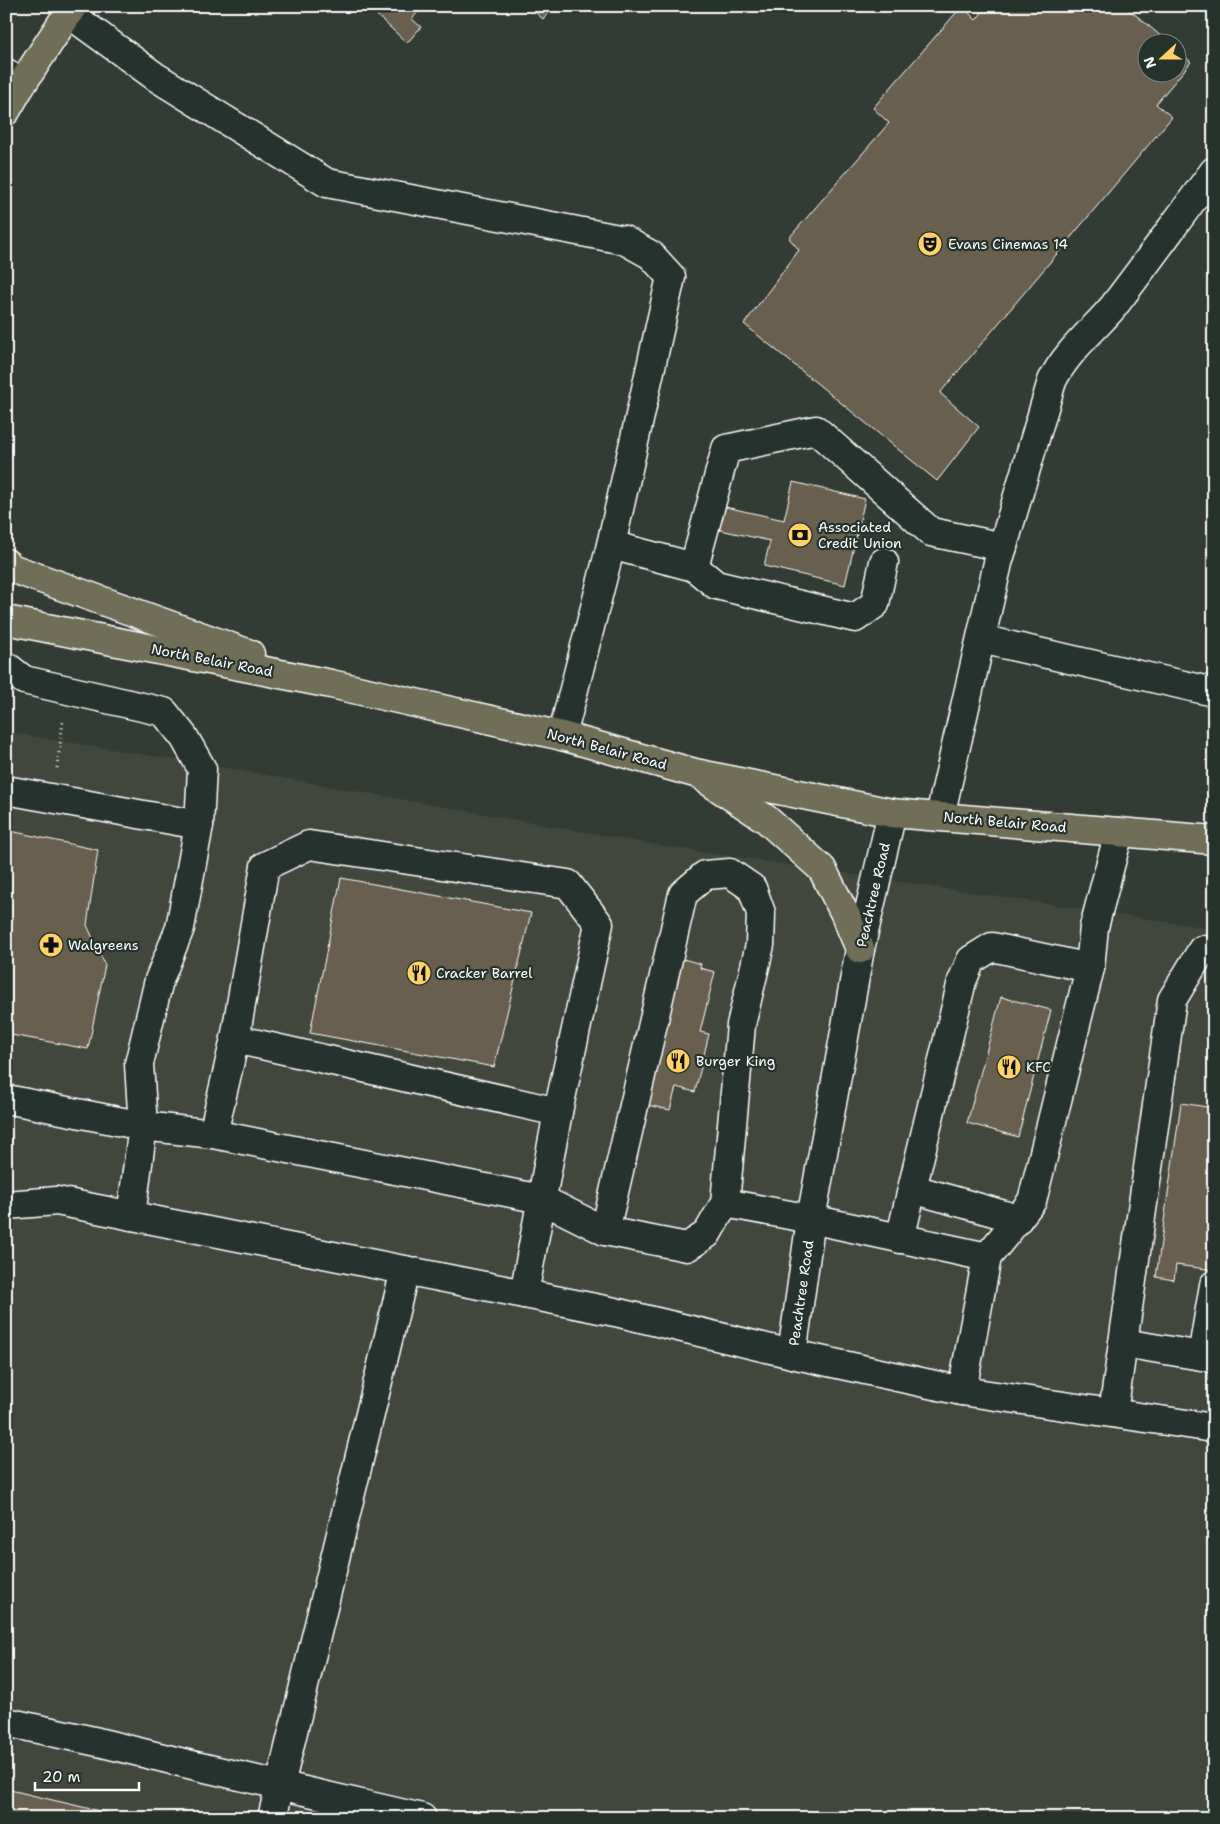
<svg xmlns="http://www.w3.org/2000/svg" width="1220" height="1824" viewBox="0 0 1220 1824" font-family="'Shantell Sans',sans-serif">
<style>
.built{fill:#43463c}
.building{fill:#675f50;stroke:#fff}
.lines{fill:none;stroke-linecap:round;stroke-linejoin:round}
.minor-casing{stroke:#fff;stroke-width:31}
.major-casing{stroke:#fff;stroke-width:31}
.path{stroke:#fff;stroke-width:3;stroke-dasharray:1 4;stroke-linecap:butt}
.minor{stroke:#26332d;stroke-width:28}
.major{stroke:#716e59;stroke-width:28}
.labels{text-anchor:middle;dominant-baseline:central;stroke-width:4.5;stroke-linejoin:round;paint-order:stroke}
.poi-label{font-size:14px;fill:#fff;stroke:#26332d;text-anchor:start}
.street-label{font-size:14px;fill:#fff;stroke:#26332d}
</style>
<rect width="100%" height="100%" fill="#333c34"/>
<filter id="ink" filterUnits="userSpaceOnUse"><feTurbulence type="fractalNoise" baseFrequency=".02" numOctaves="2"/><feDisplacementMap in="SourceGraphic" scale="10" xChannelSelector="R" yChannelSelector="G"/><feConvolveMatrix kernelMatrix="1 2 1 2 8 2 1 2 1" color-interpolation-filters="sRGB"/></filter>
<g filter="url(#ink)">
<!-- built -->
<path class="built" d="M 6,732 L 244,771 L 662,846 L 1214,929 L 1214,1818 L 6,1818 Z"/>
<!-- building -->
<g class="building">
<path d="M 367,6 L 423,6 L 412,19 L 421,27 L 407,43 Z"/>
<path d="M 528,6 L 554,6 L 543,19 Z"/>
<path d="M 962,6 L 976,20 L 987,6 L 1125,6 L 1168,42 L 1148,42 L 1148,72 L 1178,72 L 1178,50 L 1191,62 L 1156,104 L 1172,117 L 940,393 L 979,427 L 937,481 L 744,324 L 799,250 L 789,238 L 889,123 L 873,108 Z"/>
<path d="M 793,482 L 865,499 L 845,585 L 764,566 L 770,541 L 716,529 L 721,506 L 784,520 Z"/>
<path d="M 6,830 L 98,850 L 87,925 L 105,965 L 88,1049 L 6,1034 Z"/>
<path d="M 341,878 L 531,913 L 494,1067 L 310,1033 Z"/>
<path d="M 683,959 L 701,964 L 700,968 L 715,972 L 700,1032 L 709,1034 L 695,1092 L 676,1087 L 670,1110 L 643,1104 L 669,999 L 673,1000 Z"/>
<path d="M 1001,997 L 1051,1010 L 1018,1137 L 967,1123 Z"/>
<path d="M 1181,1103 L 1214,1108 L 1214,1270 L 1176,1265 L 1174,1280 L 1156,1277 Z"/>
<path d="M 6,1789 L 129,1818 L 6,1818 Z"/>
</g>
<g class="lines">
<defs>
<g id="minor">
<path d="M 68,13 L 156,77 L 327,183 L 624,240 L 651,255 L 671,277 L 611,545 L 562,736"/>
<path d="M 6,73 L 20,87"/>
<path d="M 611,545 L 694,567 L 716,585 L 855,618 L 875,604 L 884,562"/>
<path d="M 694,567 L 726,449 L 816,430 L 931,532 L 1003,547"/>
<path d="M 981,639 L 1214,692"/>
<path d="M 6,666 L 24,680 L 164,712 L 184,737 L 202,769 L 199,825 L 180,928 L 159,980 L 139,1064 L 143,1126 L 131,1216"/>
<path d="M 6,790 L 199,825"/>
<path d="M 892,813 L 860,949 L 811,1219 L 792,1354 L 962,1391 L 1214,1428"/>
<path d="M 940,816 L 998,563 L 1052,381 C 1067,351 1092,332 1113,307 C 1147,263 1180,216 1214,171"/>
<path d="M 235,1039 L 558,1112"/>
<path d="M 6,1099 L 143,1126 L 213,1134 L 541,1199 L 605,1231 L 687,1247 L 707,1234 L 725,1203 L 811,1219 L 987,1257"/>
<path d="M 213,1134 L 235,1039 L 265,866 L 309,845 L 568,884 L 599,924 L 558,1112 L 524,1294"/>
<path d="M 913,1189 L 1018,1219 L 1032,1201 L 1090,968 L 1094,927 L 1119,832"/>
<path d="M 6,1205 L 57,1201 L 615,1312 L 792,1354"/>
<path d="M 605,1231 L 683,894 L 705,875 L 730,873 L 752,888 L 761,913 L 760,945 L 741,1025 L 725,1203"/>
<path d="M 900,1239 L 962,981 L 971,960 L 992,947 L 1090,968"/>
<path d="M 1123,1343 L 1214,1358"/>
<path d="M 1202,1356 L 1214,1285"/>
<path d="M 962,1391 L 987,1257 L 1018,1219"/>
<path d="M 1113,1413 L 1172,1000 L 1202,950 L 1214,951"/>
<path d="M 6,1722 L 98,1742 L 192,1765 L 422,1818"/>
<path d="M 272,1818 L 405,1270"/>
</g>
<g id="major">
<path d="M 6,111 L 20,87 L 73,6"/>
<path d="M 6,563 L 11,568 L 250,654"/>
<path d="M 6,620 L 331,684 L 562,736 L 695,773 L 892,813 L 1214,840"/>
<path d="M 707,780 L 766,819 L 822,869 L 845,914 L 860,949"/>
</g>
</defs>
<!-- minor casing -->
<use href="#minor" class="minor-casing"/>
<!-- major casing -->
<use href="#major" class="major-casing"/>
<!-- path -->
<path class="path" d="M 57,768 L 63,722"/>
<!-- minor -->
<use href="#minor" class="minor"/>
<!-- major -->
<use href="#major" class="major"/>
</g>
</g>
<!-- icons -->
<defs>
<symbol id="theatre-disc" viewBox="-11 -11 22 22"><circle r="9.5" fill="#ffd166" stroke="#26332d"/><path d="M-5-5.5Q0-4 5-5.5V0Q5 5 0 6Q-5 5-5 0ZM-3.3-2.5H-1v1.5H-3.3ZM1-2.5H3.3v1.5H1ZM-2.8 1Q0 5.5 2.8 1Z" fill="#111"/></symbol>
<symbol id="bank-disc" viewBox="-11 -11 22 22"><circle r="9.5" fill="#ffd166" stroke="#26332d"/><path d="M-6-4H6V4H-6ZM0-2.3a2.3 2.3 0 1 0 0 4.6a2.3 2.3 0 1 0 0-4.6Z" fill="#111"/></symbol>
<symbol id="pharmacy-disc" viewBox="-11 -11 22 22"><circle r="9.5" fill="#ffd166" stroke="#26332d"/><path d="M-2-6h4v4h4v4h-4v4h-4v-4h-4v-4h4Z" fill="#111"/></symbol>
<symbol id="restaurant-disc" viewBox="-11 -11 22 22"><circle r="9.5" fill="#ffd166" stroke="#26332d"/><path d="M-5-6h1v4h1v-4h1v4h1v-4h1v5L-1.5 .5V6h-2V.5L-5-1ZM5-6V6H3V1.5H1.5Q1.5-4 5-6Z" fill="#111"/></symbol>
</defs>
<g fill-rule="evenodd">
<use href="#theatre-disc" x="916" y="230" width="28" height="28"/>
<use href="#bank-disc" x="786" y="521" width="28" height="28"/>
<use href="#pharmacy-disc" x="37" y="931" width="28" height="28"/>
<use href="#restaurant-disc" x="405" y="959" width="28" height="28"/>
<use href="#restaurant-disc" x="664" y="1047" width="28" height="28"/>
<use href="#restaurant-disc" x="995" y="1053" width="28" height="28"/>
</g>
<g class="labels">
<!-- poi labels -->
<g class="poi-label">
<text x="948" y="244">Evans Cinemas 14</text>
<text x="818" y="527">Associated<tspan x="818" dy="16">Credit Union</tspan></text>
<text x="68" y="945">Walgreens</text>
<text x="436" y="973">Cracker Barrel</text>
<text x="696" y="1061">Burger King</text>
<text x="1026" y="1067">KFC</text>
</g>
<!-- street labels -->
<g class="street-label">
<text transform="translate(212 660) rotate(11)">North Belair Road</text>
<text transform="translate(607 749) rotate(15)">North Belair Road</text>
<text transform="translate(1005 822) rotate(5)">North Belair Road</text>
<text transform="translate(873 895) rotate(-77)">Peachtree Road</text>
<text transform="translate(801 1293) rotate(-82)">Peachtree Road</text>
</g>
</g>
<!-- margin -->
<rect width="1220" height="1824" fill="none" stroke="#26332d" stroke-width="25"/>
<rect x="12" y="12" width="1195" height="1799" fill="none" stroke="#fff" stroke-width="2" filter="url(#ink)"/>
<!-- north arrow -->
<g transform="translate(1162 58) rotate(249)"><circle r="24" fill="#26332d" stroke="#7d8581"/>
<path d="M0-4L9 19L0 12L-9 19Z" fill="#ffd166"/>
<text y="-8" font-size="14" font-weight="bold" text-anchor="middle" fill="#ffffff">N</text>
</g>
<!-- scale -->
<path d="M35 1782v8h104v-8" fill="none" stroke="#ffffff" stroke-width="2.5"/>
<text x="42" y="1782" font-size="15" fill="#ffffff" stroke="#26332d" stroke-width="4" paint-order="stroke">20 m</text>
</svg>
